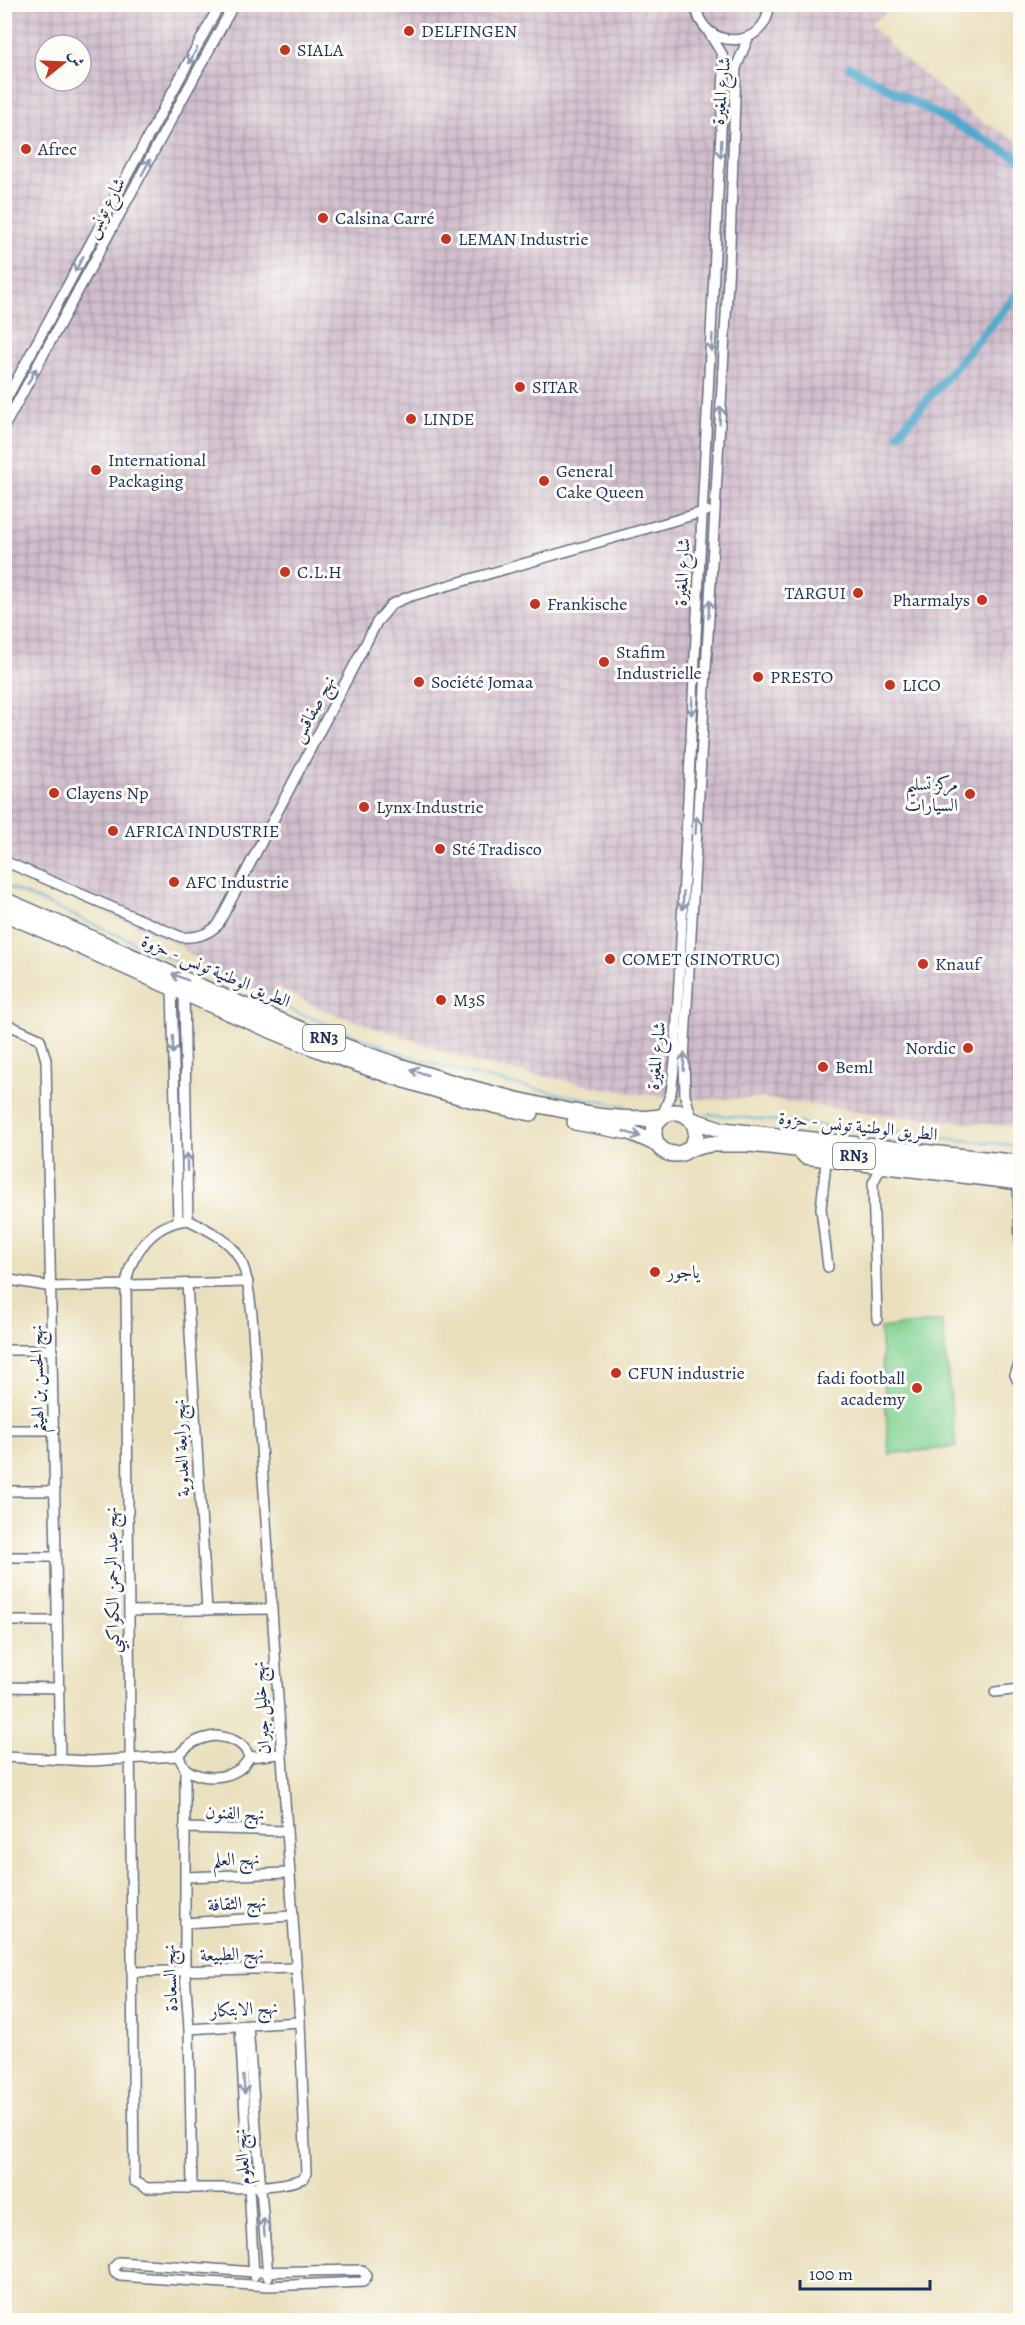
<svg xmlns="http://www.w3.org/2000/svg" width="1025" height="2325" viewBox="0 0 1025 2325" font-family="Alegreya,Amiri,serif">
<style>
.industrial{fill:url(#industrial-grid);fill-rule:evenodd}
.park{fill:#80d191;stroke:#4e8078;stroke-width:1.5}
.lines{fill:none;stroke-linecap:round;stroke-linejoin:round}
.stream{stroke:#4faacd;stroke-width:2}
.canal{stroke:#4faacd;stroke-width:9}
.street-casing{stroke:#636d7f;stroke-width:12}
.primary-casing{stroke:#636d7f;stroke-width:18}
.street{stroke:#fff;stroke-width:9}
.primary{stroke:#fff;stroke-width:15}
.oneway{stroke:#8d97ae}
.poi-dot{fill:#c8321e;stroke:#fdfcf7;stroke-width:2}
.labels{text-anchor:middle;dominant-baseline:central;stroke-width:6;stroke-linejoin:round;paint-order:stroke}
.shield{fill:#fdfcf7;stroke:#5f6c8c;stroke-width:1.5}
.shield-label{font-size:16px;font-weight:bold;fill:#1b2f5e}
.poi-label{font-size:18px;fill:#1b2f5e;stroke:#fdfcf7;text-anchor:start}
.street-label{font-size:18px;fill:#1b2f5e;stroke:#fdfcf7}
</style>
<defs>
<pattern id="industrial-grid" width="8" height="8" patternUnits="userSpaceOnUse" patternTransform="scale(1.5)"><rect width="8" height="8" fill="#d1bdcc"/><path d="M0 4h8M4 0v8" fill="none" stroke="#a99aa9"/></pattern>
</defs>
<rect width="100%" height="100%" fill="#fdfcf7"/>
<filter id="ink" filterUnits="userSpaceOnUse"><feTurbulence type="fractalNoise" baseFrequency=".0167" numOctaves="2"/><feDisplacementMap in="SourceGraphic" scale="12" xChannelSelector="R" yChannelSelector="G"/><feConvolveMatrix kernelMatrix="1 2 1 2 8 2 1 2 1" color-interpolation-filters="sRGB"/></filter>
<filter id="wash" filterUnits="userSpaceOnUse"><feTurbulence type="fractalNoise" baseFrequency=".008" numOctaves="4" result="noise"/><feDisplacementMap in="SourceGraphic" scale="24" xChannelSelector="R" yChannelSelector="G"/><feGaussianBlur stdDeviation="1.35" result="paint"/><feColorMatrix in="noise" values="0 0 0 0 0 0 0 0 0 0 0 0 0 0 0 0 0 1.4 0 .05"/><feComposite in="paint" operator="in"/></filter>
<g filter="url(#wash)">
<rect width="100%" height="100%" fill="#eadfbc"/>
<!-- industrial -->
<path class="industrial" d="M 5,5 L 899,5 L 869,24 L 901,56 L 975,117 L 1020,142 L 1020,1127 L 879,1114 L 762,1098 L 702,1099 L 636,1094 L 485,1065 L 321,1009 L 277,987 L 271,999 L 208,969 L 178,944 L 5,868 ZM 45,45 L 81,45 L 81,81 L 45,81 Z"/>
<!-- park -->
<path class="park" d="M 942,1321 L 956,1447 L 889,1454 L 880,1328 Z"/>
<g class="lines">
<!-- stream -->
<g class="stream">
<path d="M 4,885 L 177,961"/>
<path d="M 272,1002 C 331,1026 390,1051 452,1069 C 509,1085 567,1095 625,1106"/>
<path d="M 708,1114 L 1020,1146"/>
</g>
<!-- canal -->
<g class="canal">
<path d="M 849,67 L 1020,159"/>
<path d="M 898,434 L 1020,291"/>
</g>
</g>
</g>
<g filter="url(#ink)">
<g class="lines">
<defs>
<g id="street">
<path d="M 696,4 C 699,51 768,52 769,4"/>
<path d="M 4,403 L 220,4"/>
<path d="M 4,427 L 234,4"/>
<path d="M 4,861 L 181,937 C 196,938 207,935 218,925 L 377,622 L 392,604 L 408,597 L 707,511"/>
<path d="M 172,987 L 178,1221"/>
<path d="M 184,991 L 188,1220"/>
<path d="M 4,1023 L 40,1039 L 46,1060 L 60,1758"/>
<path d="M 662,1116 L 671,1093 L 675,1061 L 724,71 L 722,54 L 708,31"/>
<path d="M 692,1119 L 685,1095 L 684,1059 L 730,245 L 736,68 L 748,38"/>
<path d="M 795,1149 L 804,1159 L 1020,1185"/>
<path d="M 826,1162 L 821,1208 L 828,1267"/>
<path d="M 1018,1185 L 1020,1243"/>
<path d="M 188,1220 C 243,1246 245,1257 252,1315 L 300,2022 L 306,2173 L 304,2178 C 274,2192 184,2187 147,2188 L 134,2181 L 126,1285 C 130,1253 154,1223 188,1220 Z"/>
<path d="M 4,1279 L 52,1287 L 248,1282"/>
<path d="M 187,1284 L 207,1610"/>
<path d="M 877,1319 L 873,1183 L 880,1169"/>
<path d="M 4,1350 L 53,1350"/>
<path d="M 1020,1362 L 1015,1375 L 1020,1385"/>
<path d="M 4,1430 L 54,1430"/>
<path d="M 4,1491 L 55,1491"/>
<path d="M 4,1557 L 56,1557"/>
<path d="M 130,1611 L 271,1609"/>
<path d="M 4,1621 L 56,1621"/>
<path d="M 4,1687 L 60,1688"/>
<path d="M 995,1692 L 1020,1689"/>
<path d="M 216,1736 C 231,1738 244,1742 249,1757 C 241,1778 204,1783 186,1769 C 183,1766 181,1760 178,1756 C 189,1743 199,1738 216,1736 Z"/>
<path d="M 4,1757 L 91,1761 L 178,1756"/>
<path d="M 249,1757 L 280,1754"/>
<path d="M 185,1768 L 185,1972 L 189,2029 L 192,2187"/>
<path d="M 184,1828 L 285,1831"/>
<path d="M 186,1877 L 288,1873"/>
<path d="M 185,1923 L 291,1916"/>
<path d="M 132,1972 L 296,1968"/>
<path d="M 240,2026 L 254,2276"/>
<path d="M 248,2026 L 268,2277"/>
<path d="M 189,2029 L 300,2022"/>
<path d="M 119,2262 L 254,2272 L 362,2270 L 367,2276 L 363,2282 L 268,2286 L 120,2276 L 115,2273 L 114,2267 Z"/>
</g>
<g id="primary">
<path d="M 4,900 C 179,975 352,1065 539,1105 C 579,1113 621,1123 661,1117"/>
<path d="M 4,913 C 176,986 346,1077 531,1113"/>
<circle cx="675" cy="1133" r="21"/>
<path d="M 692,1120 L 723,1130 L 1020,1163"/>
<path d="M 575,1122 L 630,1132 L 657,1144"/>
<path d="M 689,1149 L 710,1144 L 750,1144 L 1020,1174"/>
</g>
</defs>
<!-- street casing -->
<use href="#street" class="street-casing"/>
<!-- primary casing -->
<use href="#primary" class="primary-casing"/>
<!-- street -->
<use href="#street" class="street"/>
<!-- primary -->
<use href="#primary" class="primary"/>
</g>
<!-- one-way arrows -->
<defs><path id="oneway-shaft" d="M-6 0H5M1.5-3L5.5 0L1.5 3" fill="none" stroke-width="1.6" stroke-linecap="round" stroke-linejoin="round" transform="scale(1.5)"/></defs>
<g class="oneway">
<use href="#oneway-shaft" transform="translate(193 56) rotate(118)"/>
<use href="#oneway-shaft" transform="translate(721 149) rotate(92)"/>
<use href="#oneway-shaft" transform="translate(146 167) rotate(-62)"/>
<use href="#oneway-shaft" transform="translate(79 264) rotate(119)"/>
<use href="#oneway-shaft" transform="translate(712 343) rotate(93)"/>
<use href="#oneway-shaft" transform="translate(32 376) rotate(-61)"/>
<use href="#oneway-shaft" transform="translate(720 415) rotate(-87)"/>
<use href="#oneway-shaft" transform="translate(709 609) rotate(-86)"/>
<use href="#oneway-shaft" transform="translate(692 706) rotate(93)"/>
<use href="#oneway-shaft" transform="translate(696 825) rotate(-87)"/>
<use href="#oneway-shaft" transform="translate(683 901) rotate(92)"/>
<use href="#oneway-shaft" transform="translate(180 977) rotate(-157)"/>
<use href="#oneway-shaft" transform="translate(173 1045) rotate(89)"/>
<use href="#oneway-shaft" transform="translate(684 1062) rotate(-88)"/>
<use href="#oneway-shaft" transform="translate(419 1072) rotate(-161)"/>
<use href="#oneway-shaft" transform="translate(632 1134) rotate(17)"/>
<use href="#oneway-shaft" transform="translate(187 1162) rotate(-91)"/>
<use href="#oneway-shaft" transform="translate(244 2085) rotate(86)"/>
<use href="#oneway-shaft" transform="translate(264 2227) rotate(-94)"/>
</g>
</g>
<!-- markers -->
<g class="poi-dot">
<circle cx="409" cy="31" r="6"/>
<circle cx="285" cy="50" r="6"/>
<circle cx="26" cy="149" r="6"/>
<circle cx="323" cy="218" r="6"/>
<circle cx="446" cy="239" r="6"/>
<circle cx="520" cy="387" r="6"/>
<circle cx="411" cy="419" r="6"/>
<circle cx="96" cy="470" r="6"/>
<circle cx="544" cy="481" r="6"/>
<circle cx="285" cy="572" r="6"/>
<circle cx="858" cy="593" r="6"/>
<circle cx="982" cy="600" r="6"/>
<circle cx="535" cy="604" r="6"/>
<circle cx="604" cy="662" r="6"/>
<circle cx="758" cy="677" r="6"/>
<circle cx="419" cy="682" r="6"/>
<circle cx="890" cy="685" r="6"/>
<circle cx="54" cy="793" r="6"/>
<circle cx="970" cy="794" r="6"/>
<circle cx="364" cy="807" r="6"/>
<circle cx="113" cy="831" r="6"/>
<circle cx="440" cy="849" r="6"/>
<circle cx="174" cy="882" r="6"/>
<circle cx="610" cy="959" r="6"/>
<circle cx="923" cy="964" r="6"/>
<circle cx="441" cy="1000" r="6"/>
<circle cx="968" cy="1048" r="6"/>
<circle cx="823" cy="1067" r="6"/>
<circle cx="655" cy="1272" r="6"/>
<circle cx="616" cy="1373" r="6"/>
<circle cx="917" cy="1388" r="6"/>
</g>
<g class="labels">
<!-- shield labels -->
<g class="shield">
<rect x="303" y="1025" width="42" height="26" rx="4.5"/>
<rect x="833" y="1143" width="42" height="26" rx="4.5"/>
</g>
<g class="shield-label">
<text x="324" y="1038">RN3</text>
<text x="854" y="1156">RN3</text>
</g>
<!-- poi labels -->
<g class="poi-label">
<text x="421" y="31">DELFINGEN</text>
<text x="297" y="50">SIALA</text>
<text x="38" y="149">Afrec</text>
<text x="335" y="218">Calsina Carré</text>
<text x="458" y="239">LEMAN Industrie</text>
<text x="532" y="387">SITAR</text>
<text x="423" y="419">LINDE</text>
<text x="108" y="460">International<tspan x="108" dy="21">Packaging</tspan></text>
<text x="556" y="471">General<tspan x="556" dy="21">Cake Queen</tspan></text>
<text x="297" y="572">C.L.H</text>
<text x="846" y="593" text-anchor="end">TARGUI</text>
<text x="970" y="600" text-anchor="end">Pharmalys</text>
<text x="547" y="604">Frankische</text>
<text x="616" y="652">Stafim<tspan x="616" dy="21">Industrielle</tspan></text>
<text x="770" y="677">PRESTO</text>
<text x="431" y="682">Société Jomaa</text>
<text x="902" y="685">LICO</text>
<text x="958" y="784" text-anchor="end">مركز تسليم<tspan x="958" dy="21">السيارات</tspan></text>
<text x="66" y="793">Clayens Np</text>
<text x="376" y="807">Lynx Industrie</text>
<text x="125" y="831">AFRICA INDUSTRIE</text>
<text x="452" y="849">Sté Tradisco</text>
<text x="186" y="882">AFC Industrie</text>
<text x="622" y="959">COMET (SINOTRUC)</text>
<text x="935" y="964">Knauf</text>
<text x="453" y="1000">M3S</text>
<text x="956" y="1048" text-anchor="end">Nordic</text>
<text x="835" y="1067">Beml</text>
<text x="667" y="1272">ياجور</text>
<text x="628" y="1373">CFUN industrie</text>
<text x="905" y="1378" text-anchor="end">fadi football<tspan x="905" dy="21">academy</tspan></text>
</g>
<!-- street labels -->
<g class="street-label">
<text transform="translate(721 91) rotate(-84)">شارع المغيرة</text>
<text transform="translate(105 208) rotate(-62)">شارع تونس</text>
<text transform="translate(682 572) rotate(-87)">شارع المغيرة</text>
<text transform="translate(313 709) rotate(-62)">نهج صفاقس</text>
<text transform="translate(216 971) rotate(23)">الطريق الوطنية تونس - حزوة</text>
<text transform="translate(656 1056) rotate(-84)">شارع المغيرة</text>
<text transform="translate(858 1126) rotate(6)">الطريق الوطنية تونس - حزوة</text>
<text transform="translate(37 1379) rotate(-91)">نهج الحسن بن الهيثم</text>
<text transform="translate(181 1448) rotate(-93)">نهج رابعة العدوية</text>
<text transform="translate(112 1580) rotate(-91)">نهج عبد الرحمن الكواكبي</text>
<text transform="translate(261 1708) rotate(-94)">نهج خليل جبران</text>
<text transform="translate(235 1813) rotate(2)">نهج الفنون</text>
<text transform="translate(236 1859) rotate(-2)">نهج العلم</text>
<text transform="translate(237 1903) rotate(-4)">نهج الثقافة</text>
<text transform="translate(232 1954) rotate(-2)">نهج الطبيعة</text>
<text transform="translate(170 1978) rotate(-92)">نهج السعادة</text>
<text transform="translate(244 2009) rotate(-3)">نهج الابتكار</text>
<text transform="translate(242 2157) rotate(-95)">نهج العلوم</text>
</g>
</g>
<!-- margin -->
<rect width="1025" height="2325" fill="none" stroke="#fdfcf7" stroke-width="24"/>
<!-- north arrow -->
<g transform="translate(63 63) rotate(72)"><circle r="28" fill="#fdfcf7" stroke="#a3aaba" stroke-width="1.5"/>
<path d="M0-4.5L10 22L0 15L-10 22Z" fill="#c8321e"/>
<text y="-9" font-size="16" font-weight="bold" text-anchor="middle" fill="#1b2f5e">ش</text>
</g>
<!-- scale -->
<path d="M800 2280v9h130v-9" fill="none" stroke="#1b2f5e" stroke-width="3"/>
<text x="809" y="2280" font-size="18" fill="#1b2f5e" stroke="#fdfcf7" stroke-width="4.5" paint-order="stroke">100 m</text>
</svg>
